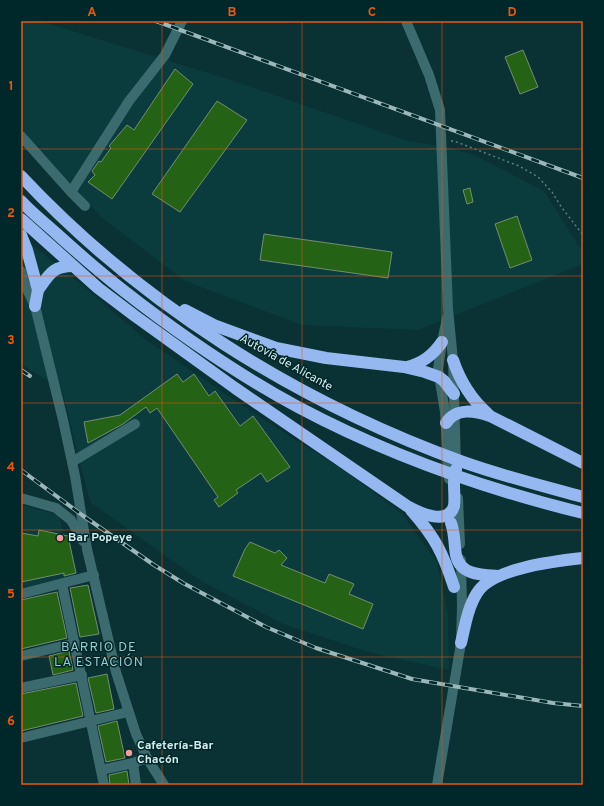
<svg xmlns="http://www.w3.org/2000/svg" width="604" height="806" viewBox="0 0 604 806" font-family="Overpass,sans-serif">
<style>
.built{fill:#0a3c3e}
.building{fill:#246316;stroke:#748d6f}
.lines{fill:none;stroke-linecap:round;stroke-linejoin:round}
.path{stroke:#5d7e80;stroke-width:1.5;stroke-dasharray:2 3;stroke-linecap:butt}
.minor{stroke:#3b6b6e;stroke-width:10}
.highway{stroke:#96b8f1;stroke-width:12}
.rail-casing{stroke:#9bb7b9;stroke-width:4}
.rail{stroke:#002729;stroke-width:2.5;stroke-dasharray:8;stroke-linecap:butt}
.grid{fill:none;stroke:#e8590c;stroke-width:1;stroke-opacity:0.55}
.poi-dot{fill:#f59b9a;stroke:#002729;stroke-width:1.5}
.labels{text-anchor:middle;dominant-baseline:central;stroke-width:3;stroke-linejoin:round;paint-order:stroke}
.street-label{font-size:12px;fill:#d3ebed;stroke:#002729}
.poi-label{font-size:12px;font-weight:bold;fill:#d3ebed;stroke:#002729;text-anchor:start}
.neighbourhood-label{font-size:13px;letter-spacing:1px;fill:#96c9cc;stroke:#002729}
.neatline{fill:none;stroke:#e8590c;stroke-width:1.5}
.grid-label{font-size:13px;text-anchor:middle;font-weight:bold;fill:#e8590c}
</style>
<rect width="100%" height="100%" fill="#0a3133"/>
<!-- built -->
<g class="built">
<path d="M 21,21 L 40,21 L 231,80 L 408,141 L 451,148 L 476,156 L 544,191 L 583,253 L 583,264 L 418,330 L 302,325 L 185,281 L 101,217 L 21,129 Z"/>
<path d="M 21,236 L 81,284 L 146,340 L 258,416 L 348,473 L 402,514 L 437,562 L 448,615 L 449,670 L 368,652 L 283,624 L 201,581 L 90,502 L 62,390 L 21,364 Z"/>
<path d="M 21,505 L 59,515 L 75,577 L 21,590 Z"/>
</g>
<!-- building -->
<g class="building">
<path d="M 523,50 L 538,87 L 520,94 L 505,57 Z"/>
<path d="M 175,69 L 193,84 L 112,199 L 88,182 L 95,175 L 92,171 L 99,161 L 101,162 L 111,148 L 109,146 L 127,125 L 134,130 Z"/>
<path d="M 217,101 L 247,120 L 180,212 L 152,194 Z"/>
<path d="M 470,188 L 473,202 L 467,204 L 463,190 Z"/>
<path d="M 517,216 L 532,260 L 510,268 L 495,224 Z"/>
<path d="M 264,234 L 392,252 L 388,278 L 260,260 Z"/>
<path d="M 177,374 L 183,382 L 194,374 L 209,396 L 215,391 L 240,426 L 253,416 L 290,467 L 267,482 L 261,473 L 236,490 L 238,493 L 219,507 L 214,500 L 218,497 L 157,408 L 150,413 L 146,407 L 123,424 L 88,443 L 84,422 L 120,415 Z"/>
<path d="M 39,530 L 68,536 L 76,573 L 64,576 L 64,573 L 21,582 L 21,533 L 38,536 Z"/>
<path d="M 250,542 L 275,553 L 279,550 L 287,558 L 281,565 L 325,583 L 329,574 L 354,584 L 349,594 L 373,604 L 363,629 L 233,576 L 245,549 Z"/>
<path d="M 88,585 L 99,634 L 80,637 L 70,588 Z"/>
<path d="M 57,592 L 67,638 L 21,649 L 21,600 Z"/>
<path d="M 69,651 L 73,670 L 53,675 L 49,656 Z"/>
<path d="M 107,674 L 114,709 L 96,713 L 88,678 Z"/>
<path d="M 76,683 L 83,716 L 21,731 L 21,694 Z"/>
<path d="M 117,721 L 125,758 L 106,762 L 98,726 Z"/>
<path d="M 127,771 L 129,785 L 110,785 L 109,775 Z"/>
</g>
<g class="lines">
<!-- path -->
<path class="path" d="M 451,141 L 454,141 L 519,166 L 538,177 L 552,192 L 562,208 L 583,235"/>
<!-- minor -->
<g class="minor">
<path d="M 406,21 L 429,75 L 440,110 L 448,309 L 453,360 L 456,466"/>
<path d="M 21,136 L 71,192 L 85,206"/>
<path d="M 71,192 L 129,101 L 165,55 L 182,21"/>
<path d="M 21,271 L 25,285 L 35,306 L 63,420 L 75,476 L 87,549 L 116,672 L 136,734 L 147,758 L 164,785"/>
<path d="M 447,318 L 442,342 L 438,369 L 445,412 L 449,479"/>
<path d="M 72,462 L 135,424"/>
<path d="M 21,498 L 56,508 L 71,520 L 83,541"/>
<path d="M 458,498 L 460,544"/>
<path d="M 62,584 L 104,785"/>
<path d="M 21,594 L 94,575"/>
<path d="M 21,656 L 75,643"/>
<path d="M 21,688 L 82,675"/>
<path d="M 21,738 L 128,712"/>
<path d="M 133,763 L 136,785"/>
<path d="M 101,770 L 133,763 L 147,758"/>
<path d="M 437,785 L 461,643 L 462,605 L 461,560"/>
</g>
<!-- highway -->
<g class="highway">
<path d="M 21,176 C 142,305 297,402 463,462 C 502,476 543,486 583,497"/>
<path d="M 21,201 C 32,213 45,223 57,234 C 79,254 101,273 124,291 C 179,334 237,374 298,407 C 388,455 485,489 583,513"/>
<path d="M 21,219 L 98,288 L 135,316 L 235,388 L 407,506 C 418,512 448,527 454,506 C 455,500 454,491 454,484 C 454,479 455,474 456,469"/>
<path d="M 21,235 L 27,250 L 38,290 L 35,306"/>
<path d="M 38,290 C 49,275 52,266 73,266"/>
<path d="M 185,310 L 216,326 L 276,348 L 326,358 L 404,367 L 425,372 L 439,377 L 444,381 L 454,394"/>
<path d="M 453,360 C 460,381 471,399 488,414"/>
<path d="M 407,367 C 423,363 433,355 442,342"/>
<path d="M 446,423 C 456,407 475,411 490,416 L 583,463"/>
<path d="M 411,510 C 435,537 443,553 454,587"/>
<path d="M 451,523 C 455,534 454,544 456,555 C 460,575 481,575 498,576"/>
<path d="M 461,643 C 465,626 468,607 477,593 C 492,568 556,561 583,558"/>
</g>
<defs>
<g id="rail">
<path d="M 156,21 L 583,178"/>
<path d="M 21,370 L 30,376"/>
<path d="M 21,470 L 82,515 L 154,565 L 183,583 L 266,627 L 316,648 L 412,679 L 553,703 L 583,706"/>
</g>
</defs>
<!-- rail casing -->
<use href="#rail" class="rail-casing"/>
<!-- rail -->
<use href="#rail" class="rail"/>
</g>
<!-- grid -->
<path class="grid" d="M 162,21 L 162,785M 302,21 L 302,785M 442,21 L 442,785M 21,149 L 583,149M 21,276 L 583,276M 21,403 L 583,403M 21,530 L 583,530M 21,657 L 583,657"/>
<!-- markers -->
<g class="poi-dot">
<circle cx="60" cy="538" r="4"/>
<circle cx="129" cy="753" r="4"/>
</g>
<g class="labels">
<!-- street labels -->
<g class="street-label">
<text transform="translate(286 363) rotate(29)">Autovía de Alicante</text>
</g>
<!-- poi labels -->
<g class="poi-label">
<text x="68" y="538">Bar Popeye</text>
<text x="137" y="746">Cafetería-Bar<tspan x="137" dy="14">Chacón</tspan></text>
</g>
<!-- neighbourhood labels -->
<g class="neighbourhood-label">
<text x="99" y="648">BARRIO DE<tspan x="99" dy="15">LA ESTACIÓN</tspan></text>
</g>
</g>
<!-- border -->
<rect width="604" height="806" fill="none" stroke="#002729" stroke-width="44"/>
<rect x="22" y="22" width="560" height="762" class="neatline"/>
<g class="grid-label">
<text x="92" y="16">A</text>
<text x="232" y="16">B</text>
<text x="372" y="16">C</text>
<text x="512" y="16">D</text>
<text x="11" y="90">1</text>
<text x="11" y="217">2</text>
<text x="11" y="344">3</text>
<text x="11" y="471">4</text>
<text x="11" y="598">5</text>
<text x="11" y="725">6</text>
</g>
</svg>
